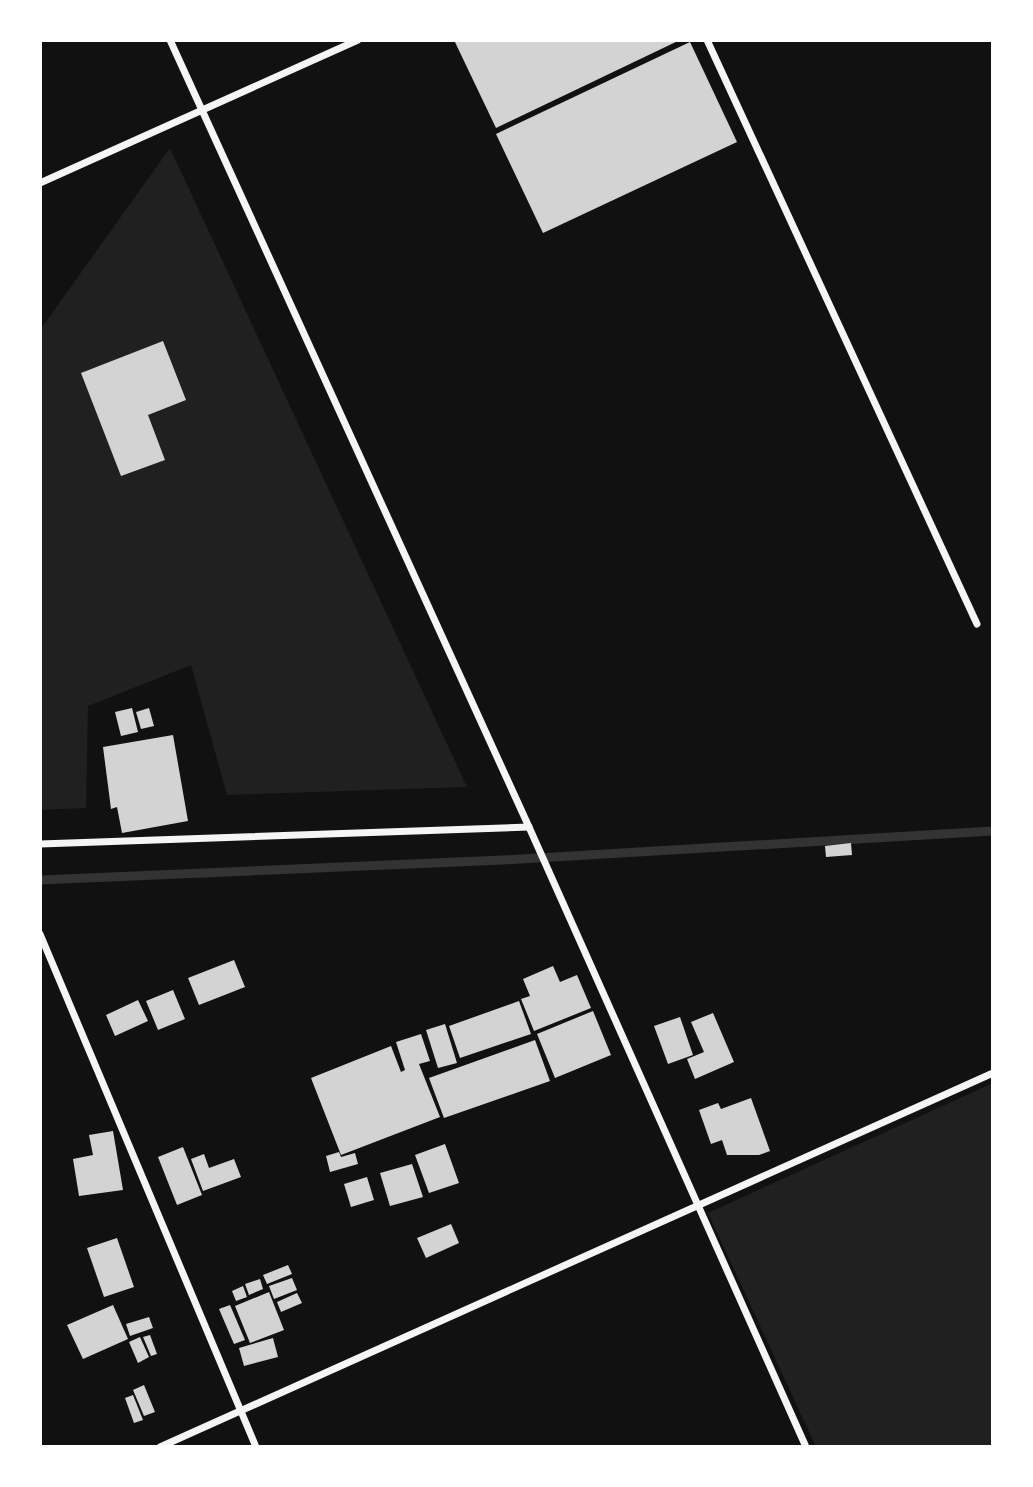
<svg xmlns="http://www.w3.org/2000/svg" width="1033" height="1487" viewBox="0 0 1033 1487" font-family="Mulish,sans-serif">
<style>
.green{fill:#202020}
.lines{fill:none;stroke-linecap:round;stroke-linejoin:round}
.stream{stroke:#333;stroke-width:9}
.building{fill:#d3d3d3}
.minor{stroke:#f5f5f5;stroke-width:7}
</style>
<rect width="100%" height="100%" fill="#111"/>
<!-- green -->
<g class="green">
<path d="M 170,148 L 467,787 L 227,795 L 191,665 L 88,706 L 86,808 L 40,810 L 40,330 Z"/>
<path d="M 993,1083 L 993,1447 L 816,1447 L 708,1213 Z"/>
</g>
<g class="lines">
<!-- stream -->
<path class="stream" d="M 40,880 L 503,860 L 993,831"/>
</g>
<!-- building -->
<g class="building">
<path d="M 454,40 L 680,40 L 496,128 Z"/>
<path d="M 690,42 L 737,142 L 543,233 L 496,134 Z"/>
<path d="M 163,341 L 186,400 L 148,415 L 165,460 L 121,476 L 81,373 Z"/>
<path d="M 132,708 L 138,732 L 121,736 L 115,712 Z"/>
<path d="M 149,708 L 154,726 L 141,729 L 136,712 Z"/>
<path d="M 173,735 L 188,821 L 122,833 L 117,807 L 111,809 L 103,747 Z"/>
<path d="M 851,843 L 852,855 L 826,857 L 825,846 Z"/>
<path d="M 234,960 L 245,987 L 199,1005 L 188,978 Z"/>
<path d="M 553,966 L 560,982 L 577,975 L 591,1008 L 534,1031 L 521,999 L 530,996 L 523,979 Z"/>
<path d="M 173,990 L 185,1019 L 158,1030 L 146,1001 Z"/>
<path d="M 138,1000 L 148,1021 L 115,1036 L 106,1015 Z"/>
<path d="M 519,1001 L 531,1034 L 460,1058 L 449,1026 Z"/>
<path d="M 593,1011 L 611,1055 L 555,1078 L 537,1034 Z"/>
<path d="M 713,1013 L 734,1062 L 695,1079 L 687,1059 L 704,1052 L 691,1022 Z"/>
<path d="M 680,1017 L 693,1055 L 668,1064 L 654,1026 Z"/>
<path d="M 445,1024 L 457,1063 L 438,1068 L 426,1030 Z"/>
<path d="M 421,1034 L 430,1061 L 419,1064 L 440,1117 L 341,1155 L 311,1078 L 391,1046 L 401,1072 L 405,1070 L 396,1042 Z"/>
<path d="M 535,1040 L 550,1081 L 444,1118 L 429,1078 Z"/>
<path d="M 751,1098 L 770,1151 L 759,1155 L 727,1155 L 722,1140 L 711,1144 L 699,1110 L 718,1103 L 721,1109 Z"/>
<path d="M 113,1131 L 123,1190 L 79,1196 L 73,1159 L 93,1155 L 89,1135 Z"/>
<path d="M 445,1144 L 459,1183 L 429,1193 L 415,1155 Z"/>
<path d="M 183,1147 L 202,1195 L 177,1205 L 158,1157 Z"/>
<path d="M 339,1152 L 341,1157 L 355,1153 L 358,1164 L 330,1172 L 326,1156 Z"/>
<path d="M 204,1154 L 209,1168 L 234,1159 L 241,1177 L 203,1191 L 191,1159 Z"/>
<path d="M 412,1164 L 423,1197 L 390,1206 L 380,1173 Z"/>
<path d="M 367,1177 L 374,1200 L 351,1207 L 344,1184 Z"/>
<path d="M 451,1224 L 459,1243 L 426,1258 L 417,1238 Z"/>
<path d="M 117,1238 L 134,1287 L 104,1297 L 87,1248 Z"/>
<path d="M 288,1265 L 292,1274 L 267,1284 L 263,1275 Z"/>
<path d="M 292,1278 L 297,1290 L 274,1299 L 269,1286 Z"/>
<path d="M 260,1279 L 263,1289 L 249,1295 L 245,1284 Z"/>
<path d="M 243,1286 L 247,1297 L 236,1301 L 232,1291 Z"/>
<path d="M 269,1292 L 284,1330 L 250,1343 L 235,1306 Z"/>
<path d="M 297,1293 L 302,1303 L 281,1312 L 277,1302 Z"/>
<path d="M 113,1305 L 128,1339 L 83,1359 L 67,1325 Z"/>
<path d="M 230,1305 L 245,1340 L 234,1344 L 219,1309 Z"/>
<path d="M 149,1317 L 153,1328 L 130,1336 L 126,1324 Z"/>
<path d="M 150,1335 L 157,1354 L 151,1356 L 143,1337 Z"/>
<path d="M 140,1337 L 149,1357 L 138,1363 L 129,1342 Z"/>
<path d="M 273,1338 L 278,1357 L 244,1366 L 239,1348 Z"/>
<path d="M 144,1385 L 155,1412 L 144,1416 L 133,1390 Z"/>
<path d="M 133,1395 L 143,1420 L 134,1423 L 125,1398 Z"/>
</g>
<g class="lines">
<!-- minor -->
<g class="minor">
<path d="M 170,40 L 529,827 L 806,1447"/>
<path d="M 707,40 L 977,624"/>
<path d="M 40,183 L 358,40"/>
<path d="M 40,844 L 529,827"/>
<path d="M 40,934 L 256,1447"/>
<path d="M 160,1447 L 993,1073"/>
</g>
</g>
<!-- border -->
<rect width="1033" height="1487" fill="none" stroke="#ffffff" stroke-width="84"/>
</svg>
